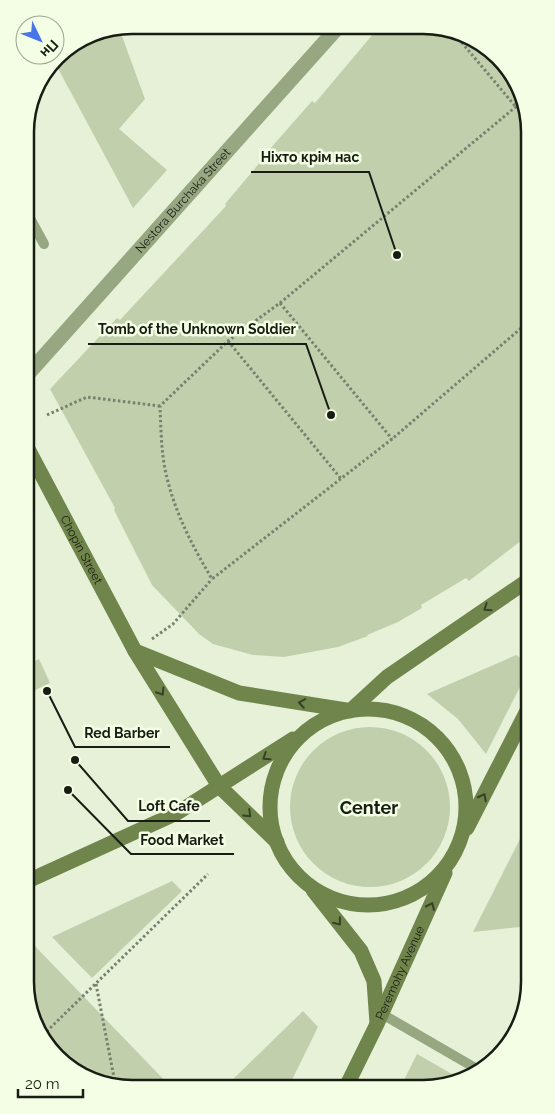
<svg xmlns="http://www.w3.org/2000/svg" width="555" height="1114" viewBox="0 0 555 1114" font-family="Raleway,sans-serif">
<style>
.green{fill:#c1cfad}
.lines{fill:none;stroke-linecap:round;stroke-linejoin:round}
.path{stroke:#78806f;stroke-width:3;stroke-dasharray:2.5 2.5;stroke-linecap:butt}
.lane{stroke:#97a781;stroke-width:10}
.street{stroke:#97a781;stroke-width:15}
.secondary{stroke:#6f854b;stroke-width:15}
.oneway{stroke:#364127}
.labels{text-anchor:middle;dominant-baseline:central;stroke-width:5;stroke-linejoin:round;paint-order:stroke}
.street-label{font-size:12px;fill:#181c13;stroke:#f3fee4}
.district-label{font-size:18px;font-weight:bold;fill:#181c13;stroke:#f3fee4}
.rim{fill:none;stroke:#181c13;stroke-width:2.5}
.leader{fill:none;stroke:#181c13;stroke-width:2}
.callout-dot{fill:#181c13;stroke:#f3fee4;stroke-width:2}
.callout-label{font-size:14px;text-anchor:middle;font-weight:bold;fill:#181c13;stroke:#f3fee4;stroke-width:5;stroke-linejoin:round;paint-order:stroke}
</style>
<rect width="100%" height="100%" fill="#e6f1d7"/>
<!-- green -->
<g class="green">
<path d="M 379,27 L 444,27 L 494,51 L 524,97 L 527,536 L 469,581 L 466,578 L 421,605 L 422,608 L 398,622 L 367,635 L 368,636 L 338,647 L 284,657 L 253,655 L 213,644 L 199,634 L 152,585 L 114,510 L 115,508 L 50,389 L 117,318 L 120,320 L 226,206 L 225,204 L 262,160 L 261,159 L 312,101 L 315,103 Z"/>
<path d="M 119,28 L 145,99 L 119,129 L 167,170 L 133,208 L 54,61 L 61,52 L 91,33 Z"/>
<path d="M 516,655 L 525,661 L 528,671 L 486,754 L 458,719 L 427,694 Z"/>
<path d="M 39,659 L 50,683 L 29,693 L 29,664 Z"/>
<circle cx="370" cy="807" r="80"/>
<path d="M 529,821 L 529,926 L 473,932 Z"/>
<path d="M 172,881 L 182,891 L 92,978 L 52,937 Z"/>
<path d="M 30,941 L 171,1087 L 117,1088 L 61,1063 L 31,1017 Z"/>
<path d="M 303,1011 L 318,1027 L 289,1086 L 225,1087 Z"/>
<path d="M 417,1054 L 459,1078 L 456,1083 L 402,1084 Z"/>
</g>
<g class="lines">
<!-- path -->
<g class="path">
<path d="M 452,31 L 516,107"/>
<path d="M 524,100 L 280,303 L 228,341 L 160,406 C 161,429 161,455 167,478 C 176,515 193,547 212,579 L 392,439 L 526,324"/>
<path d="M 280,303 L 392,439"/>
<path d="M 228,341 L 342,480"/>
<path d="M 47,415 L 87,397 L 160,406"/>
<path d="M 152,639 L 173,624 L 212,579"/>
<path d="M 96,984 L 116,1088"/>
<path d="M 43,1035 L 208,874"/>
</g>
<!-- lane -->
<g class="lane">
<path d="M 26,211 L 44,244"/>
<path d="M 382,1014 L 477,1069"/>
</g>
<!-- street -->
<path class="street" id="s1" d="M 27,375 L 339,26"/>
<!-- secondary -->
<g class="secondary">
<path id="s2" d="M 28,449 L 135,651 L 219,786 L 277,842"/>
<path d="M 135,651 L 239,693 L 346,710"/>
<circle cx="368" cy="807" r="98"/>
<path d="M 350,711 L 387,677 L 527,581"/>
<path d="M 467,828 L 528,709"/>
<path d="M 30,880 L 177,813 L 293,739"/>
<path d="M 313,890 L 361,951 L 374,981 L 377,1023"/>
<path id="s3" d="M 347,1085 L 377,1024 L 445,873"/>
</g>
</g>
<!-- one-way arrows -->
<defs><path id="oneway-chevron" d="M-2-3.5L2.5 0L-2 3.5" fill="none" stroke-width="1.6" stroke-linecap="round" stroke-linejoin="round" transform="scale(1.25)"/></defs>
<g class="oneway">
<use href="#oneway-chevron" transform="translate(487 608) rotate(146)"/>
<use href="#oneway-chevron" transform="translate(161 692) rotate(58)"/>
<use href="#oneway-chevron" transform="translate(302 703) rotate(-171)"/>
<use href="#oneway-chevron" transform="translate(266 757) rotate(147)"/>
<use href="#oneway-chevron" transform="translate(483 797) rotate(-63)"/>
<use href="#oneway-chevron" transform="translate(248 814) rotate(44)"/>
<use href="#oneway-chevron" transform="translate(431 906) rotate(-66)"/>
<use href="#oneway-chevron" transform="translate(338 922) rotate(51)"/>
</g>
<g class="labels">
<!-- street labels -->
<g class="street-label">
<text stroke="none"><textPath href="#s1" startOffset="234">Nestora Burchaka Street</textPath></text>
<text stroke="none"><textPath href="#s2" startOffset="114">Chopin Street</textPath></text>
<text stroke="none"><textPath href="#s3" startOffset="124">Peremohy Avenue</textPath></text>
</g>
<!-- district labels -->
<g class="district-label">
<text x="369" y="807">Center</text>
</g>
</g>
<!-- crop -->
<path d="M0 0H555V1114H0ZM132 34H423A98 98 0 0 1 521 132V982A98 98 0 0 1 423 1080H132A98 98 0 0 1 34 982V132A98 98 0 0 1 132 34Z" fill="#f3fee4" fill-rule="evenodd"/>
<path class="rim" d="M132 34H423A98 98 0 0 1 521 132V982A98 98 0 0 1 423 1080H132A98 98 0 0 1 34 982V132A98 98 0 0 1 132 34Z"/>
<!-- callouts -->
<path class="leader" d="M397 255L369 172H251M331 415L306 344H88M47 691L75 747H170M75 760L128 821H210M68 790L131 854H234"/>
<g class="callout-dot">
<circle cx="397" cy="255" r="5"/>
<circle cx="331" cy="415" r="5"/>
<circle cx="47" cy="691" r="5"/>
<circle cx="75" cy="760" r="5"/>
<circle cx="68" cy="790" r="5"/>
</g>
<g class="callout-label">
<text x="310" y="162">Ніхто крім нас</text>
<text x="197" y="334">Tomb of the Unknown Soldier</text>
<text x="122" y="738">Red Barber</text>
<text x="169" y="811">Loft Cafe</text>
<text x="182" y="845">Food Market</text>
</g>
<!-- north arrow -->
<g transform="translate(40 40) rotate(133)"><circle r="24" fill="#f3fee4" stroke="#9ba490"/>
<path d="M0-4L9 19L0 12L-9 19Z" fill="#4875e7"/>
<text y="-8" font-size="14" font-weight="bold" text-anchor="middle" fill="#181c13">Пн</text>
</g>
<!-- scale -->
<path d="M18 1089v8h65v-8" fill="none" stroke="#181c13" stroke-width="2.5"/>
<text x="25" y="1089" font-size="15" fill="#181c13" stroke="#f3fee4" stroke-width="4" paint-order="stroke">20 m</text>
</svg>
